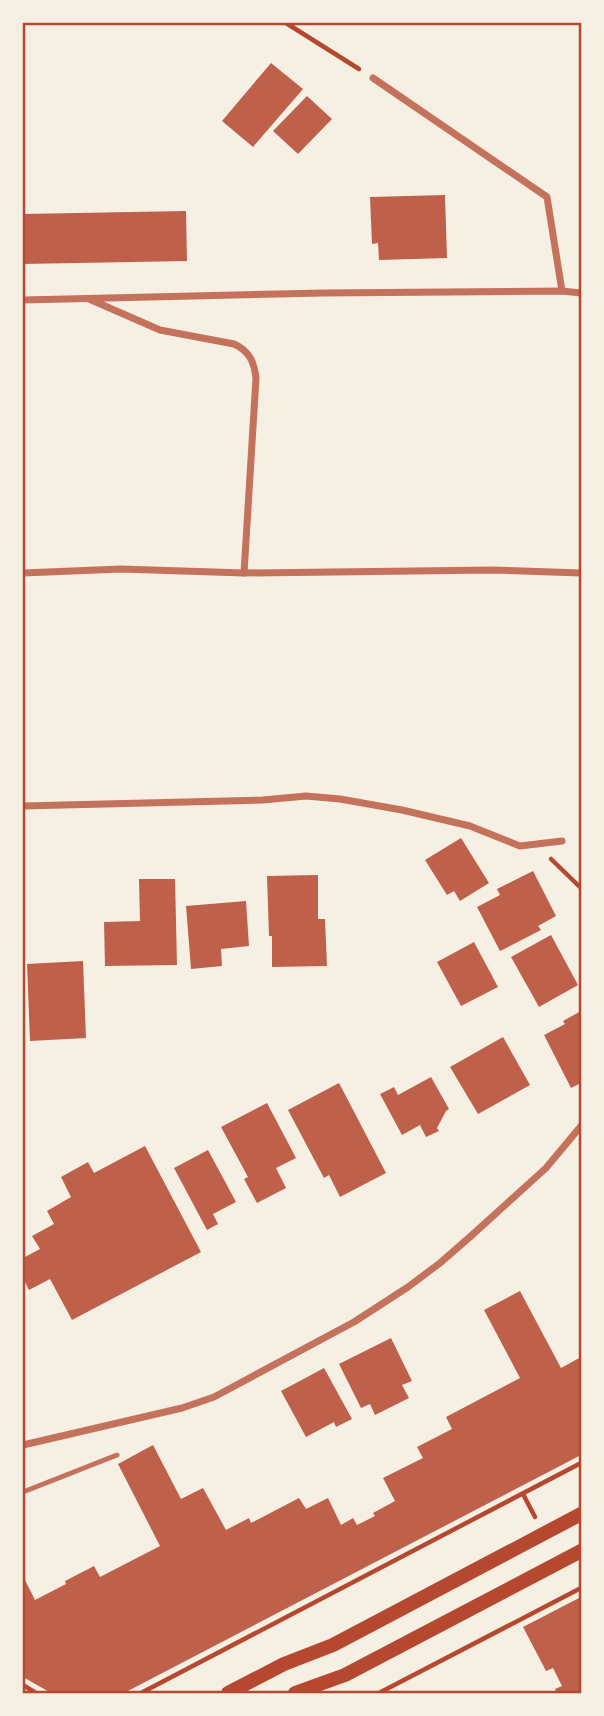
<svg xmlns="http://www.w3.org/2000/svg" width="604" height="1716" viewBox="0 0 604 1716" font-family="Montserrat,sans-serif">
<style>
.building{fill:#bf614a}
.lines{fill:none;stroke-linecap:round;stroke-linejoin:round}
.path{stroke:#b5482f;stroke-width:4.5}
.service{stroke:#c5725c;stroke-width:5}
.minor{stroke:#c5725c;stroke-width:7}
.secondary{stroke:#b5482f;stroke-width:14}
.neatline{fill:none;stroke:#b5482f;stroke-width:2.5}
</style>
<rect width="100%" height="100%" fill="#f6efe4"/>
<!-- building -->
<g class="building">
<path d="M 271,63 L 303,89 L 253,147 L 222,121 Z"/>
<path d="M 307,96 L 332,119 L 298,154 L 273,131 Z"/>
<path d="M 445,195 L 447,258 L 379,260 L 378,243 L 372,244 L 370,197 Z"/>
<path d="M 186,211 L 187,261 L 23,264 L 23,214 Z"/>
<path d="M 461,838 L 489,883 L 460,901 L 454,891 L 447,895 L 425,860 Z"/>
<path d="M 533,871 L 556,916 L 538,926 L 541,930 L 500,951 L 477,907 L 500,895 L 497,889 Z"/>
<path d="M 318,875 L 318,919 L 325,919 L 327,966 L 272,967 L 272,936 L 269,936 L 267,876 Z"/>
<path d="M 139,879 L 175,879 L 177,965 L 105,966 L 104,922 L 140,921 Z"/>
<path d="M 246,901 L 249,946 L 221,949 L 222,966 L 191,969 L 186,906 Z"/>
<path d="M 551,935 L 578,985 L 539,1007 L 511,957 Z"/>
<path d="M 474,942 L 498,987 L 461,1006 L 437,962 Z"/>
<path d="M 83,961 L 86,1038 L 30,1041 L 27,964 Z"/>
<path d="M 581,1011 L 581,1083 L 571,1088 L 544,1035 L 565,1024 L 563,1021 Z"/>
<path d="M 503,1037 L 530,1085 L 478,1114 L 450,1067 Z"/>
<path d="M 431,1077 L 449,1109 L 446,1111 L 437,1128 L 439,1131 L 426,1137 L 420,1125 L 402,1135 L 380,1094 L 394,1087 L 398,1095 Z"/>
<path d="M 339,1083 L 386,1173 L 340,1197 L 329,1175 L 324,1178 L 288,1110 Z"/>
<path d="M 267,1103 L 296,1158 L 276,1168 L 286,1188 L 257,1203 L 244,1179 L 248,1177 L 221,1127 Z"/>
<path d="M 145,1146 L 201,1252 L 72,1320 L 50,1279 L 29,1290 L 23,1278 L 23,1258 L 40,1249 L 32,1236 L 54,1224 L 47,1211 L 71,1197 L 61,1177 L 88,1162 L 94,1173 Z"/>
<path d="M 208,1150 L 236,1202 L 213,1214 L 218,1224 L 207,1230 L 174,1168 Z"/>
<path d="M 520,1291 L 561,1368 L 581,1357 L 581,1455 L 124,1693 L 51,1693 L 23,1677 L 23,1576 L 35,1600 L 66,1584 L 65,1581 L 94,1566 L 100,1577 L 160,1546 L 118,1464 L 153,1445 L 181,1499 L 203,1488 L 226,1530 L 249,1518 L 251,1523 L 299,1498 L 306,1509 L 328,1498 L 341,1525 L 353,1518 L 357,1525 L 375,1516 L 373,1513 L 395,1501 L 383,1478 L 423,1458 L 417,1447 L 452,1429 L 446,1417 L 520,1378 L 484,1310 Z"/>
<path d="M 391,1338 L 412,1381 L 402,1385 L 409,1398 L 375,1415 L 370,1404 L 361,1408 L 339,1364 Z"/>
<path d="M 324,1368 L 352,1419 L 336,1427 L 334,1422 L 306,1437 L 281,1391 Z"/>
<path d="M 581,1597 L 581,1693 L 557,1693 L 555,1689 L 562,1686 L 553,1668 L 546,1671 L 523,1627 Z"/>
</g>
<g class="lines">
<!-- path -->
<g class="path">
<path d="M 286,23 L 359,69"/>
<path d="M 551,859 L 581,888"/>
<path d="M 523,1494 L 535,1517"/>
<path d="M 23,1685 L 36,1693"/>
<path d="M 141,1693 L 581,1463"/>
<path d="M 379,1693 L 581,1588"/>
</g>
<!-- service -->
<path class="service" d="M 23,1492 L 117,1455"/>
<!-- minor -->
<g class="minor">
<path d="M 373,78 L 547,197 L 562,291"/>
<path d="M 89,299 L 160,330 L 234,344 C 249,351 254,361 256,378 L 244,573"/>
<path d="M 23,300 L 323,293 L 562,291 L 581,293"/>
<path d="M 23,573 L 121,569 L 244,573 L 492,570 L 581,573"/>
<path d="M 23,806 L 263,800 L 306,796 L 340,799 L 402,810 L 470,826 L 520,846 L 562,841"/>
<path d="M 23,1445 L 182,1408 L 214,1397 L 354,1322 L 408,1287 L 440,1263 L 471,1236 L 546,1168 L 581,1126"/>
</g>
<!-- secondary -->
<g class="secondary">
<path d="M 228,1693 L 284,1664 L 333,1645 L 581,1514"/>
<path d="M 295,1693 L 345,1675 L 581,1551"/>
</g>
</g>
<!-- border -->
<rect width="604" height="1716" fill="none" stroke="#f6efe4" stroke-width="49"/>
<rect x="24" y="24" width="556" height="1668" class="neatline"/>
</svg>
